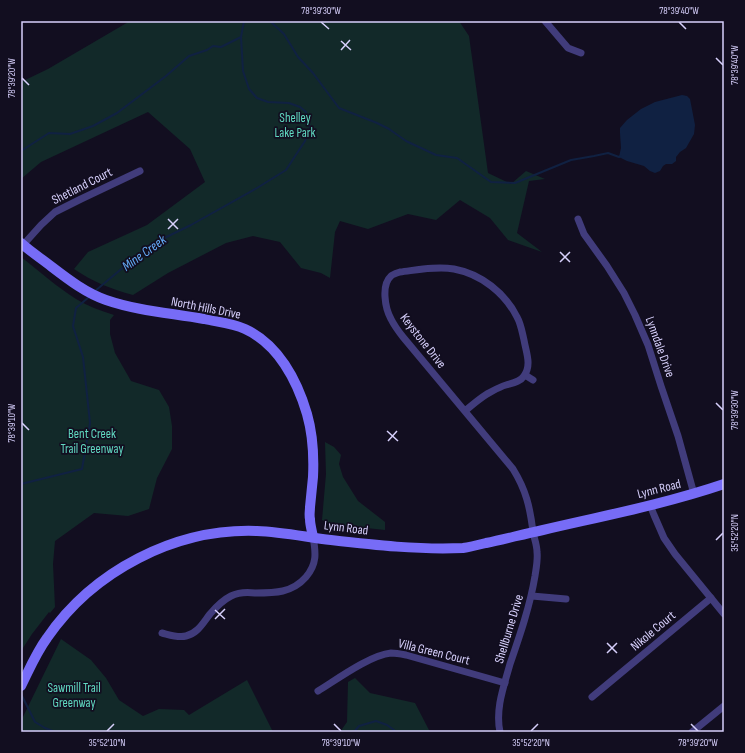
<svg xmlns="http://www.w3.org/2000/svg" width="745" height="753" viewBox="0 0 745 753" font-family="'Sofia Sans Condensed',sans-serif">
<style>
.green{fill:#122929}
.water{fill:#102142}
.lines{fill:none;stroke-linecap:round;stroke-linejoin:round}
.stream{stroke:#102142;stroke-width:2}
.minor{stroke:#413c7c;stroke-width:7}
.secondary{stroke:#776cf7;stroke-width:10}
.ticks{fill:none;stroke:#d7d0fc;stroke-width:1.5}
.labels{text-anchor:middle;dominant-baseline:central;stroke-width:3.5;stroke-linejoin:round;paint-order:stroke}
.park-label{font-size:13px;fill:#60d8c0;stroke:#120e20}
.street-label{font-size:13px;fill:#d7d0fc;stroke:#120e20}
.water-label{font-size:14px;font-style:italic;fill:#64abf6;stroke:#120e20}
.neatline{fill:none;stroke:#d7d0fc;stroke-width:1.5}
.ticks-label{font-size:10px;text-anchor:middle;fill:#d7d0fc}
</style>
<rect width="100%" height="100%" fill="#120e20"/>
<!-- green -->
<g class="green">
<path d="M 130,21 L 459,21 L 469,36 L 488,173 L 511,184 L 526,171 L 545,179 L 529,181 L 517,233 L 542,252 L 508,240 L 490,218 L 460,200 L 436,220 L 408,214 L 368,229 L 340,221 L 335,232 L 330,278 L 321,273 L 301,268 L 280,242 L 253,236 L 226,243 L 168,273 L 133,295 C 111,289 93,282 74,269 L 88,252 L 147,225 L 205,182 L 190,149 L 148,112 L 41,162 L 21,179 L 21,82 L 48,69 Z"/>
<path d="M 21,257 C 39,271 57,287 76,299 C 88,306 101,311 114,315 L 110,320 L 110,334 L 115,353 L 131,381 L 159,390 L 169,407 L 172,426 L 172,449 L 157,478 L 149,509 L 128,516 L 94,513 L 55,541 L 53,564 L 55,607 L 50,613 L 49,612 L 32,634 L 21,651 Z"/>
<path d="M 325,442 L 334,447 L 341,455 L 339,464 L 343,477 L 358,501 L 385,522 L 385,530 L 330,524 L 322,520 L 326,474 Z"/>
<path d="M 61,639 L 91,660 L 106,678 L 119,700 L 143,716 L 159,709 L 184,710 L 189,715 L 247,680 L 273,732 L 23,732 L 21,728 L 21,721 Z"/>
<path d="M 355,678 L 370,693 L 415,703 L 430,732 L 340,732 L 347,722 L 348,682 Z"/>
</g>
<!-- water -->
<path class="water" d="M 682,95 L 687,96 L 690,99 L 695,125 L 694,134 L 686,148 L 680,152 L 676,157 L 676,161 L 672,164 L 666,164 L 663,166 L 660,171 L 655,173 L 650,171 L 644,166 L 627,161 L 619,157 L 621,148 L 620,133 L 620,128 L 627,120 L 641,109 L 655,102 Z"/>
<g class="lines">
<!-- stream -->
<g class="stream">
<path d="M 270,21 L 284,34 L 298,57 L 313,73 L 339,108 L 377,123 L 389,129 L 406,141 L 436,155 L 457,158 L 491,182 L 515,183 L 571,160 L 594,156 L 608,153 L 619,157 L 621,156"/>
<path d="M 21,151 L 49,133 L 70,134 L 93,126 L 117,113 L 166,76 L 189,56 L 207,50 L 213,46 L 221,47 L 241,37"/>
<path d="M 95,291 L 150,245 L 191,225 L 257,188 L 286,170 L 305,141 L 310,128 L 306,112 L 300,107 L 289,103 L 268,102 L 257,98 L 249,89 L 243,71 L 241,37 L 244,21"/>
<path d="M 21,484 L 82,469 L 90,423 L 83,357 L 73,326 L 76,308 L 89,297"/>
<path d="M 21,694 L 35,722 L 45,728 L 55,732"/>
<path d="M 354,732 L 359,726 L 376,721 L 387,725 L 394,730 L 395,732"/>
</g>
<!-- minor -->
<g class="minor">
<path d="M 545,21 L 568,48 L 581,53"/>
<path d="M 578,219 L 584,234 L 607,266 L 624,293 L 635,315 L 648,345 L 661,386 L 678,436 L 694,494"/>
<path d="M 23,245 L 41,225 L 55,212 L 81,199 L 140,171"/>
<path d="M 525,375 L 533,380"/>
<path d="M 465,411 C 472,405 479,399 487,394 C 493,391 499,387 506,385 C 513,383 520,382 524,376 C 532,365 526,352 524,340 C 522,332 521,324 517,317 C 505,293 481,274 454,269 C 436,266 417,270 400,272 C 397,273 393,274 391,276 C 381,285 385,308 391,319 C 394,325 399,332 403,337 L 513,469 C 526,490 530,507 533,532 C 534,538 537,545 537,552 C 538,560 536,569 535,576 C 530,606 520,635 510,664 C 504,686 495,709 500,732"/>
<path d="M 650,505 L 654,515 L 664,538 L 675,554 L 724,614"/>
<path d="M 532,596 L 566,599"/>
<path d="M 162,633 C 170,635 178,638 186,636 C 198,633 203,623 210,614 C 216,607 223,600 231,596 C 239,592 247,592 255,593 C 275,593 292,593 306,577 C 317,564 316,553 313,537"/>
<path d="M 318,691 C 336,680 370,655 391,653 C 396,653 401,654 406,655 L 505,683"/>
<path d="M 592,697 L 711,598"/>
<path d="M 692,732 L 724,706"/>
</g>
<!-- secondary -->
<g class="secondary">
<path d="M 21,243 C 31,252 42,259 52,267 C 69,280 86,293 106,300 C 138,311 171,313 204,319 C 217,322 232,323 245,329 C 278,344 297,380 307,414 C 313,435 314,456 313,477 C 312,487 311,497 310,507 C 310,511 309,515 310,519 C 310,525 312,531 313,537"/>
<path d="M 21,686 C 29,670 36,653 47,638 C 93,571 175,528 257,531 C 282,532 306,537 331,540 C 374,545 419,550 463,548 C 470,547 478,545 486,543 C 505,539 524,534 543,530 C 603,516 665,504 724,484"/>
</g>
</g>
<!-- ticks -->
<path class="ticks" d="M 321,22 L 329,29M 679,22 L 686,29M 341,41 L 351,50M 341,50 L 350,40M 716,58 L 723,65M 22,78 L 29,85M 168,219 L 178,229M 168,229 L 178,219M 560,252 L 570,262M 560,262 L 570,252M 716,403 L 723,410M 22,423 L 29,430M 387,431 L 398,441M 388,441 L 397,431M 716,540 L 723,533M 215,610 L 225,619M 215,619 L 225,609M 607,643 L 617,653M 607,653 L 617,643M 334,724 L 341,731M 691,724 L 698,731M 107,731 L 114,724M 531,731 L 538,724"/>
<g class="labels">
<!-- park labels -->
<g class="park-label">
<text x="295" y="118">Shelley<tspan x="295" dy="15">Lake Park</tspan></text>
<text x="92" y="434">Bent Creek<tspan x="92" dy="15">Trail Greenway</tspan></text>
<text x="74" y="688">Sawmill Trail<tspan x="74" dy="15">Greenway</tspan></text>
</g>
<!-- street labels -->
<g class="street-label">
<text transform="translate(82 186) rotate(-27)">Shetland Court</text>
<text transform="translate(206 308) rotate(11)">North Hills Drive</text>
<text transform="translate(423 341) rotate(52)">Keystone Drive</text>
<text transform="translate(660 347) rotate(70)">Lynndale Drive</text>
<text transform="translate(659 489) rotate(-14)">Lynn Road</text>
<text transform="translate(346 528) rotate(7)">Lynn Road</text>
<text transform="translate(509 629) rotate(-73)">Shellburne Drive</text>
<text transform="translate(653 631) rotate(-40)">Nikole Court</text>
<text transform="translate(434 652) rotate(14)">Villa Green Court</text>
</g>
<!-- water labels -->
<g class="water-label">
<text transform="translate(144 253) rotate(-36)">Mine Creek</text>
</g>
</g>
<!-- border -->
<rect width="745" height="753" fill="none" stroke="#120e20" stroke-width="44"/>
<rect x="22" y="22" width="701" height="709" class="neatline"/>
<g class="ticks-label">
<text x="321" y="14">78°39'30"W</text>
<text x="679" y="14">78°39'40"W</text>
<text transform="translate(734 65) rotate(-90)" y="4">78°39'40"W</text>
<text transform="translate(11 78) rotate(-90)" y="4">78°39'20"W</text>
<text transform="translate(734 410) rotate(-90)" y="4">78°39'30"W</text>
<text transform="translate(11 423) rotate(-90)" y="4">78°39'10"W</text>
<text transform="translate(734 533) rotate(-90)" y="4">35°52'20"N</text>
<text x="107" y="746">35°52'10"N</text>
<text x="341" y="746">78°39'10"W</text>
<text x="531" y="746">35°52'20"N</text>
<text x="698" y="746">78°39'20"W</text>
</g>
</svg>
